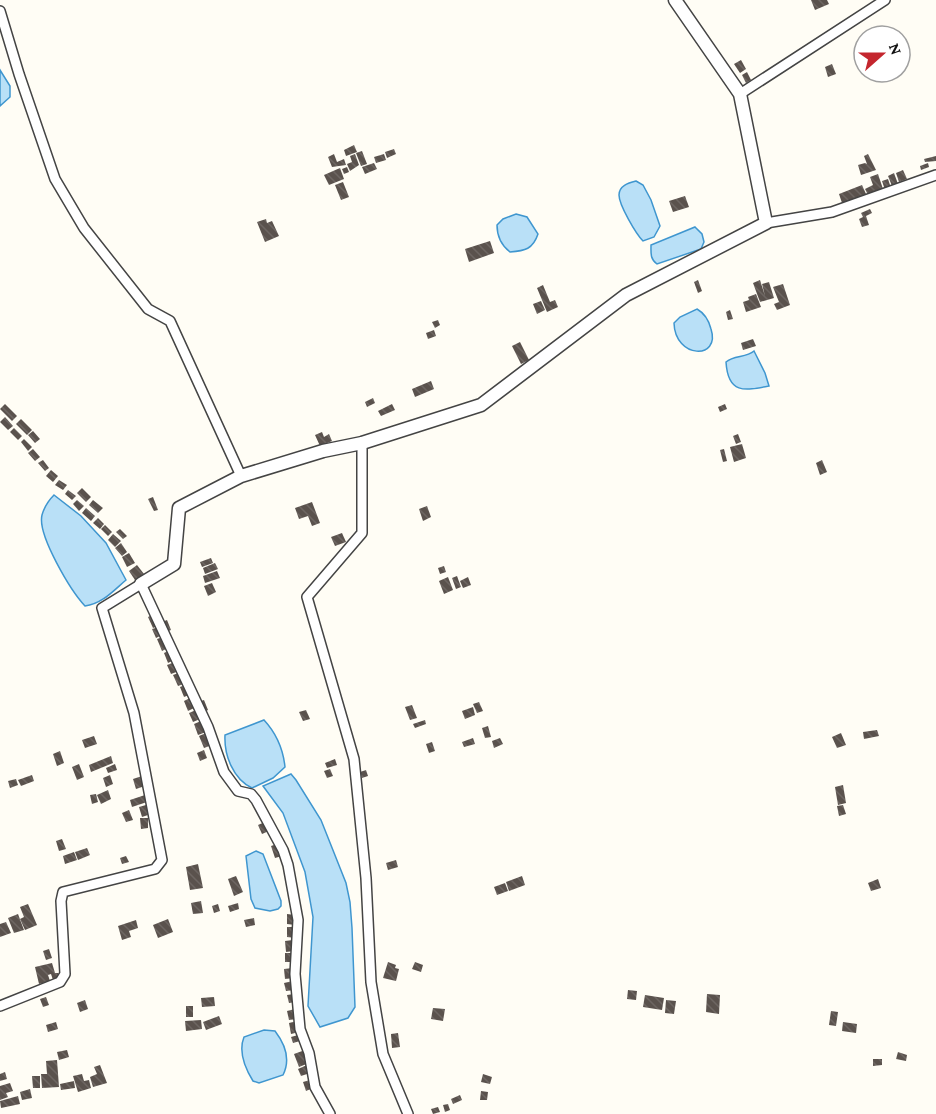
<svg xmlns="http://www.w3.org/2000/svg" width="936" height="1114" viewBox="0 0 936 1114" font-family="'Crimson Pro',serif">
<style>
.water{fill:#b9e0f7;stroke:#3f96cf;stroke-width:1.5}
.building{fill:url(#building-back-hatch)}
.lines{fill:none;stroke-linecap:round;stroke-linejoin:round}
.minor-casing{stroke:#444;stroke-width:12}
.tertiary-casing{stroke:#444;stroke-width:15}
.minor{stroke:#fff;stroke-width:9}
.tertiary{stroke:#fff;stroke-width:12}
</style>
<defs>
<pattern id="building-back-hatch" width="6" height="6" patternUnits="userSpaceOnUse" patternTransform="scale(1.5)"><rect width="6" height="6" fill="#5a524d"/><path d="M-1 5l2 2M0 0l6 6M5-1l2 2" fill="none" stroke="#6d6662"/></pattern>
</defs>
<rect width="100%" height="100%" fill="#fffdf5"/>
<!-- water -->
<g class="water">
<path d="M 0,70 L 10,86 L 10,97 L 0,106 Z"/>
<path d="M 636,181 L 643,185 L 651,200 L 660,226 L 654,237 L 643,241 C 636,234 619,205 619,195 C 619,186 628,183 636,181 Z"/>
<path d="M 516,214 L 527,217 L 538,234 C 533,249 525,251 510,252 C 501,245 497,237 497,225 L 503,219 Z"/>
<path d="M 695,227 L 702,234 L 704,242 L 701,249 L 657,264 C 650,259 651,253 651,245 Z"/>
<path d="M 697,309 C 704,313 709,321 711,329 C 721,360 675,359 674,323 L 680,317 Z"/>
<path d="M 754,351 L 765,373 L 769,386 C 744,391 728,394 726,362 C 734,355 746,358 754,351 Z"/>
<path d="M 54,495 L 81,516 L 106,543 L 126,580 C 113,591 102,604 85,606 C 71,591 37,535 42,515 C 44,508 49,500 54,495 Z"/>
<path d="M 264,720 C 277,734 283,748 285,767 L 273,778 L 252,788 C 233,779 224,755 225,735 Z"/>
<path d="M 291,774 L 296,780 L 321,820 L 346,883 L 350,902 L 352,928 L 355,1007 L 348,1018 L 320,1027 L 308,1006 L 313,917 L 305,872 L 283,813 L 263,786 Z"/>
<path d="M 256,851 L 263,854 L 281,901 L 281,906 L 278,909 L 270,911 L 255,908 L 251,899 L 246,856 Z"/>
<path d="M 264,1030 L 275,1031 C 285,1044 291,1059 283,1075 L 259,1083 L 253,1081 C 245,1068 238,1052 244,1037 Z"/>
</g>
<!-- building -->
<g class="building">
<path d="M 811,0 L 827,0 L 829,4 L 815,10 Z"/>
<path d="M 741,60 L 746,69 L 740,73 L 734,64 Z"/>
<path d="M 832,64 L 836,74 L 828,77 L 825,67 Z"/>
<path d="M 747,72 L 751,80 L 746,83 L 742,75 Z"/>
<path d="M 354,145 L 357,152 L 346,156 L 344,150 Z"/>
<path d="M 394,149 L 396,154 L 387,158 L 385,152 Z"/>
<path d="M 362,151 L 367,164 L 361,166 L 356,153 Z"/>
<path d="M 334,154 L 337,162 L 344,159 L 346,165 L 332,167 L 328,157 Z"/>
<path d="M 355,154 L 359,165 L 350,171 L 347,164 L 352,162 L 350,156 Z"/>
<path d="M 384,154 L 386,160 L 376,163 L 374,157 Z"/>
<path d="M 868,154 L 876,170 L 861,175 L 858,165 L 865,163 L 867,164 L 864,156 Z"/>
<path d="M 936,156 L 936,161 L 925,162 L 924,159 Z"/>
<path d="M 374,163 L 377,169 L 365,174 L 362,167 Z"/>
<path d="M 928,163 L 929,167 L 921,170 L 920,166 Z"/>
<path d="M 347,167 L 349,172 L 344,174 L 342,169 Z"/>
<path d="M 340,168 L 344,179 L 329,185 L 324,175 Z"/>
<path d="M 903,170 L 907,179 L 899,182 L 896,173 Z"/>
<path d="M 894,173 L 898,184 L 892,186 L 888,176 Z"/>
<path d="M 878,174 L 883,189 L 875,192 L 876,195 L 869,197 L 865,189 L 873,185 L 870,177 Z"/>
<path d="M 888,179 L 891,188 L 885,190 L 882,181 Z"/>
<path d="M 343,182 L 349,197 L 341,200 L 335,185 Z"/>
<path d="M 862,185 L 866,194 L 842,203 L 839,194 Z"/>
<path d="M 685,196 L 689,207 L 673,212 L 669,201 Z"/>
<path d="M 870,209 L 872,213 L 866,216 L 869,225 L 862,227 L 859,219 L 863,217 L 861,213 Z"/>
<path d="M 266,219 L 267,223 L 272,221 L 279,236 L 265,242 L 257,222 Z"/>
<path d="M 490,241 L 494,253 L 469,262 L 465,249 Z"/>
<path d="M 698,280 L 702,291 L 698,293 L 694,282 Z"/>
<path d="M 760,280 L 765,296 L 762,284 L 769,282 L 774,298 L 760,302 L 753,283 Z"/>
<path d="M 783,284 L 790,305 L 777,310 L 774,304 L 779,302 L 773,287 Z"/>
<path d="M 543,285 L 550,302 L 555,300 L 558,307 L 547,312 L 537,288 Z"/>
<path d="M 756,294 L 761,307 L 746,312 L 743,302 L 749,300 L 748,297 Z"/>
<path d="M 541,301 L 545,310 L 537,314 L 533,304 Z"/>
<path d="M 730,310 L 733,319 L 728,320 L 726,312 Z"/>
<path d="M 438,320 L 440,325 L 435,328 L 432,322 Z"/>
<path d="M 434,330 L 436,336 L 428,339 L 426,333 Z"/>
<path d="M 753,339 L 756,346 L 743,350 L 741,343 Z"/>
<path d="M 520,342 L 529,360 L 521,364 L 512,346 Z"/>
<path d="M 431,381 L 434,389 L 415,397 L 412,389 Z"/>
<path d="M 373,398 L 375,403 L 367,407 L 365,402 Z"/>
<path d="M 5,404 L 17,416 L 12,421 L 0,409 Z"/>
<path d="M 392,404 L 395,410 L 381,416 L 378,411 Z"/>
<path d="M 725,404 L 727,409 L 720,412 L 718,407 Z"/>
<path d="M 5,417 L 13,426 L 8,430 L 0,422 Z"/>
<path d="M 21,419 L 32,430 L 27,435 L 16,424 Z"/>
<path d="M 14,428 L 22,436 L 18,440 L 10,432 Z"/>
<path d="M 33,431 L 40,439 L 35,443 L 28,435 Z"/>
<path d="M 322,432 L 324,437 L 329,434 L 332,441 L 320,446 L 315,435 Z"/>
<path d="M 738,434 L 741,442 L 736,444 L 733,436 Z"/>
<path d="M 24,439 L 32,447 L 28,451 L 21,442 Z"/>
<path d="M 742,444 L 746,458 L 734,462 L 730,447 Z"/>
<path d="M 33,449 L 40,457 L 35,461 L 28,453 Z"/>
<path d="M 724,449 L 727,461 L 723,462 L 720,450 Z"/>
<path d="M 43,460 L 49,468 L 45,471 L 38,463 Z"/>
<path d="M 822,460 L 827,472 L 820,475 L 816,463 Z"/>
<path d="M 51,470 L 58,476 L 53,482 L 46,476 Z"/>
<path d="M 59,480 L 67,485 L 63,490 L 55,485 Z"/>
<path d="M 82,488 L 91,497 L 86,502 L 77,493 Z"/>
<path d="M 68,490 L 76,496 L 72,500 L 65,494 Z"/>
<path d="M 153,497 L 158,510 L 154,511 L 148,499 Z"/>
<path d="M 77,500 L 84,506 L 79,511 L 73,504 Z"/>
<path d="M 93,500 L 103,508 L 98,513 L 89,505 Z"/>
<path d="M 312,502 L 320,523 L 312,526 L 308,516 L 299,519 L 295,508 Z"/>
<path d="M 427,506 L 431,517 L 423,521 L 419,509 Z"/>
<path d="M 86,508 L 95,516 L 91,521 L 82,513 Z"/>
<path d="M 98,518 L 104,524 L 100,529 L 93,523 Z"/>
<path d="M 105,525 L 112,532 L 108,536 L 101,529 Z"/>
<path d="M 120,529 L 127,536 L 123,539 L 116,532 Z"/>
<path d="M 342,533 L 346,542 L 335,546 L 331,537 Z"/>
<path d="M 113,534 L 121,541 L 115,547 L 108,540 Z"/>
<path d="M 121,543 L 127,552 L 122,556 L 115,548 Z"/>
<path d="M 129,553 L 135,563 L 127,567 L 122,557 Z"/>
<path d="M 211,558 L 213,563 L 202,567 L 200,562 Z"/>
<path d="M 215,563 L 218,569 L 205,574 L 203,568 Z"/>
<path d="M 137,565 L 144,574 L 135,580 L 129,571 Z"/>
<path d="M 444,566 L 446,572 L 440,574 L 438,568 Z"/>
<path d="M 217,571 L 220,578 L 205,583 L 203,576 Z"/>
<path d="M 457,576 L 461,587 L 456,589 L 452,578 Z"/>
<path d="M 448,577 L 453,590 L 444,594 L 439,581 Z"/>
<path d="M 468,577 L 471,585 L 463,588 L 460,581 Z"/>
<path d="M 212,583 L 216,592 L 208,596 L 204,586 Z"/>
<path d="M 154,614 L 158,626 L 153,628 L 148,617 Z"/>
<path d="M 167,620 L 171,630 L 166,632 L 162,622 Z"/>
<path d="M 159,627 L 162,635 L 156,638 L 152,629 Z"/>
<path d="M 163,637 L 168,648 L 162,651 L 157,639 Z"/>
<path d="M 170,650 L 174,660 L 168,663 L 164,653 Z"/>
<path d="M 175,662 L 179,671 L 171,674 L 167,665 Z"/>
<path d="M 181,672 L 186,683 L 178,686 L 173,675 Z"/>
<path d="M 185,685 L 189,695 L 184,697 L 180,687 Z"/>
<path d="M 192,697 L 196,707 L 188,711 L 184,701 Z"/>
<path d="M 204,700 L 208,710 L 203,713 L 198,702 Z"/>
<path d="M 479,702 L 483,711 L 477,713 L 473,704 Z"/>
<path d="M 412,705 L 417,718 L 410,720 L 405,707 Z"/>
<path d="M 473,707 L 475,715 L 465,719 L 462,711 Z"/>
<path d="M 196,710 L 200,719 L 193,722 L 189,713 Z"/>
<path d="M 306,710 L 310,719 L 303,721 L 299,712 Z"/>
<path d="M 425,720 L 426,724 L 415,728 L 413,724 Z"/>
<path d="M 201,721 L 206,732 L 198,735 L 194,724 Z"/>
<path d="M 488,726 L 491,737 L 485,738 L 482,728 Z"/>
<path d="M 877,730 L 879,736 L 864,739 L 863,732 Z"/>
<path d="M 206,733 L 212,745 L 204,748 L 199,736 Z"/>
<path d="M 841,733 L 846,745 L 837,748 L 832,737 Z"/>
<path d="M 94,736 L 97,744 L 85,748 L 82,740 Z"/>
<path d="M 473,738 L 475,744 L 464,747 L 462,742 Z"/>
<path d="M 500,738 L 503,744 L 494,748 L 492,741 Z"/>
<path d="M 432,742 L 435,751 L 429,753 L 426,744 Z"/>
<path d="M 204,750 L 207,758 L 200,761 L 197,753 Z"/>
<path d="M 60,751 L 64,763 L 57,766 L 53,754 Z"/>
<path d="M 111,756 L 113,763 L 91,772 L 89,765 Z"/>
<path d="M 335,759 L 337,765 L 327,768 L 325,763 Z"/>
<path d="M 79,764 L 84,777 L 77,780 L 72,767 Z"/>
<path d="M 115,764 L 117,770 L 108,773 L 106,768 Z"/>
<path d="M 330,769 L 333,776 L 327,778 L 324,771 Z"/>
<path d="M 366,770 L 368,776 L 362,778 L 360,772 Z"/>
<path d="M 32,775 L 34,781 L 21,786 L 18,780 Z"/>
<path d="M 110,775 L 113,784 L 106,787 L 103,778 Z"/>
<path d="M 142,776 L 145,786 L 136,789 L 133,779 Z"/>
<path d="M 16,779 L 18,785 L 10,788 L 8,781 Z"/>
<path d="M 843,785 L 846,803 L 838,805 L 835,787 Z"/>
<path d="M 108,790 L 111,799 L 101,804 L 97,795 Z"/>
<path d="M 96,794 L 98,802 L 92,804 L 90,795 Z"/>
<path d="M 145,795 L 147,802 L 132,807 L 130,800 Z"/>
<path d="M 146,805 L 148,815 L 142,817 L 139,807 Z"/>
<path d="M 843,805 L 846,814 L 839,816 L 837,806 Z"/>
<path d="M 129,810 L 133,820 L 126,822 L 122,813 Z"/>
<path d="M 140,818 L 148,818 L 148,828 L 141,829 Z"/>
<path d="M 265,822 L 269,831 L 262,834 L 258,825 Z"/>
<path d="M 62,839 L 66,849 L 59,851 L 56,841 Z"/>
<path d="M 277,844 L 282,856 L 275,858 L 271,846 Z"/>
<path d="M 87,848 L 90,855 L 78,860 L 75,852 Z"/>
<path d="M 74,852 L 77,860 L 65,864 L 63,856 Z"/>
<path d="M 126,856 L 129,862 L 122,864 L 120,858 Z"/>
<path d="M 396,860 L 398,867 L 388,870 L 386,863 Z"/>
<path d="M 198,864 L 203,888 L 190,890 L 186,867 Z"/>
<path d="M 236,876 L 243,892 L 234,896 L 228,879 Z"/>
<path d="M 522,876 L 525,885 L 509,891 L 506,882 Z"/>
<path d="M 878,879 L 881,888 L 871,891 L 868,883 Z"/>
<path d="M 505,883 L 508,891 L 497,895 L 494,887 Z"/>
<path d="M 201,901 L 203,913 L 193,914 L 191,903 Z"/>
<path d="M 238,903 L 239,909 L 230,912 L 228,906 Z"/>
<path d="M 28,904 L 37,925 L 25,930 L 20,919 L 24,917 L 20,907 Z"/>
<path d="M 218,904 L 220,911 L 214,913 L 212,906 Z"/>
<path d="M 18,914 L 24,930 L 14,933 L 8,918 Z"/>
<path d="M 287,914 L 295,915 L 295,925 L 287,924 Z"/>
<path d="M 254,918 L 255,925 L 246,927 L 244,920 Z"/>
<path d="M 168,919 L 173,932 L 158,938 L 153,925 Z"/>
<path d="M 136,920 L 138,928 L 129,931 L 131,937 L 122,940 L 118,926 Z"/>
<path d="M 6,922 L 11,933 L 0,937 L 0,924 Z"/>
<path d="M 287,927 L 295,927 L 295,938 L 287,937 Z"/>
<path d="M 293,940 L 294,951 L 286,952 L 285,941 Z"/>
<path d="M 49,949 L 52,958 L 46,960 L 43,951 Z"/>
<path d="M 285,953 L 293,953 L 294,962 L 285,962 Z"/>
<path d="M 388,962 L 396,965 L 395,968 L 399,969 L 396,981 L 383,978 Z"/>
<path d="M 415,962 L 423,965 L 421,972 L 412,969 Z"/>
<path d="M 52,963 L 55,973 L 58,973 L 60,978 L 53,980 L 51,974 L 48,975 L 50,981 L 39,984 L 35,967 Z"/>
<path d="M 293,968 L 294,978 L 285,979 L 284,969 Z"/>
<path d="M 293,981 L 295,990 L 286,991 L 284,983 Z"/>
<path d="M 628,990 L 637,991 L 636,1000 L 627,999 Z"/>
<path d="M 294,994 L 296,1002 L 289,1003 L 287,995 Z"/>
<path d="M 707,994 L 720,995 L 719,1014 L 706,1012 Z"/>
<path d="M 645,995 L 664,998 L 662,1010 L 643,1007 Z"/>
<path d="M 46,997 L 49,1005 L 43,1007 L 40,999 Z"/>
<path d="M 214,997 L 215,1006 L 202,1007 L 201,998 Z"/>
<path d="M 85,1000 L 88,1009 L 80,1012 L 77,1003 Z"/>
<path d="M 666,1000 L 676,1001 L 674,1014 L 665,1013 Z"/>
<rect x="186" y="1006" width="7" height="11"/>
<path d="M 433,1008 L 445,1009 L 443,1021 L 431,1019 Z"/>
<path d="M 295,1009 L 297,1019 L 289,1020 L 287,1011 Z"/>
<path d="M 831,1011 L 838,1012 L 836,1026 L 829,1025 Z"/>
<path d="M 219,1016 L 222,1024 L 206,1030 L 203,1022 Z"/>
<path d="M 201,1020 L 202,1029 L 186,1031 L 185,1021 Z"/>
<path d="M 297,1021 L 299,1032 L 291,1034 L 289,1023 Z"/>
<path d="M 56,1022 L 58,1029 L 48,1032 L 46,1025 Z"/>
<path d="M 843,1022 L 857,1024 L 856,1033 L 842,1031 Z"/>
<path d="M 398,1033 L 400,1047 L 392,1048 L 391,1034 Z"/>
<path d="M 298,1035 L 300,1041 L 293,1043 L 291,1037 Z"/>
<path d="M 67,1050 L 69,1057 L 59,1060 L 57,1052 Z"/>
<path d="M 305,1050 L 309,1063 L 299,1067 L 294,1054 Z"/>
<path d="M 898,1052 L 907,1055 L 906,1061 L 896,1059 Z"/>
<path d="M 873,1059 L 882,1059 L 882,1065 L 873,1066 Z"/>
<path d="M 57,1060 L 59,1087 L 42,1088 L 41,1074 L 47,1074 L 46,1061 Z"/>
<path d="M 100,1065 L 107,1083 L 93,1087 L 90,1077 L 97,1074 L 94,1067 Z"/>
<path d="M 307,1065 L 310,1073 L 301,1076 L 298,1069 Z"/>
<path d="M 5,1072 L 7,1079 L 0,1081 L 0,1074 Z"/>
<path d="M 82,1074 L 84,1081 L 89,1080 L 91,1088 L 78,1092 L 73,1076 Z"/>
<path d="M 483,1074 L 492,1077 L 490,1084 L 481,1082 Z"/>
<path d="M 32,1076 L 40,1076 L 40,1088 L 33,1088 Z"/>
<path d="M 310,1080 L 313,1088 L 306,1091 L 303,1082 Z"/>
<path d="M 74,1081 L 75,1088 L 61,1090 L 60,1084 Z"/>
<path d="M 10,1083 L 13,1091 L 6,1093 L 8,1097 L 0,1100 L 0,1086 Z"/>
<path d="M 30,1089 L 32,1098 L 22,1100 L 20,1092 Z"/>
<path d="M 481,1091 L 488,1092 L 487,1100 L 480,1100 Z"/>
<path d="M 460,1095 L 462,1100 L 453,1104 L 451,1099 Z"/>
<path d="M 18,1096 L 20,1104 L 1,1108 L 0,1101 Z"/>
<path d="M 448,1104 L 450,1110 L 445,1112 L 443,1105 Z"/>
<path d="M 438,1107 L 440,1112 L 433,1114 L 431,1109 Z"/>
</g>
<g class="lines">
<defs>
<g id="minor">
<path d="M 0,11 L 19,74 L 55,179 L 84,228 L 148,309 L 170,321 L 241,476"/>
<path d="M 740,94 L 885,0"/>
<path d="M 766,223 L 832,212 L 936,175"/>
<path d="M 362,443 L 362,533 L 307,597 L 354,759 L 366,878 L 371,982 L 383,1054 L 408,1114"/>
<path d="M 0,1006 L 60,982 L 65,974 L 61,901 L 63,892 L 155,869 L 162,860 L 134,713 L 102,608 L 141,584 L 208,727 L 224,772 L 238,791 L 251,794 L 256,800 L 283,850 L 288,865 L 298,920 L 295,974 L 300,1029 L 309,1053 L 315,1087 L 330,1114"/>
</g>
<path id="tertiary" d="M 141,584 L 174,564 L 179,508 L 241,476 L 323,451 L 362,443 L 481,405 L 626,295 L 766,223 L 740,94 L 675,0"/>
</defs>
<!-- minor casing -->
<use href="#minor" class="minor-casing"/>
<!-- tertiary casing -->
<use href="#tertiary" class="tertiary-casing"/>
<!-- minor -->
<use href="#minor" class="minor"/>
<!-- tertiary -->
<use href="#tertiary" class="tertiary"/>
</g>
<!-- north arrow -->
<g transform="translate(882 54) rotate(69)"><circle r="28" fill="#ffffff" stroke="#a0a0a0" stroke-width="1.5"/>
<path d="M0-4.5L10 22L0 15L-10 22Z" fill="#c4262e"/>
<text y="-9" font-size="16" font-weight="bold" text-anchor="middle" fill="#111111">N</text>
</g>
</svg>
